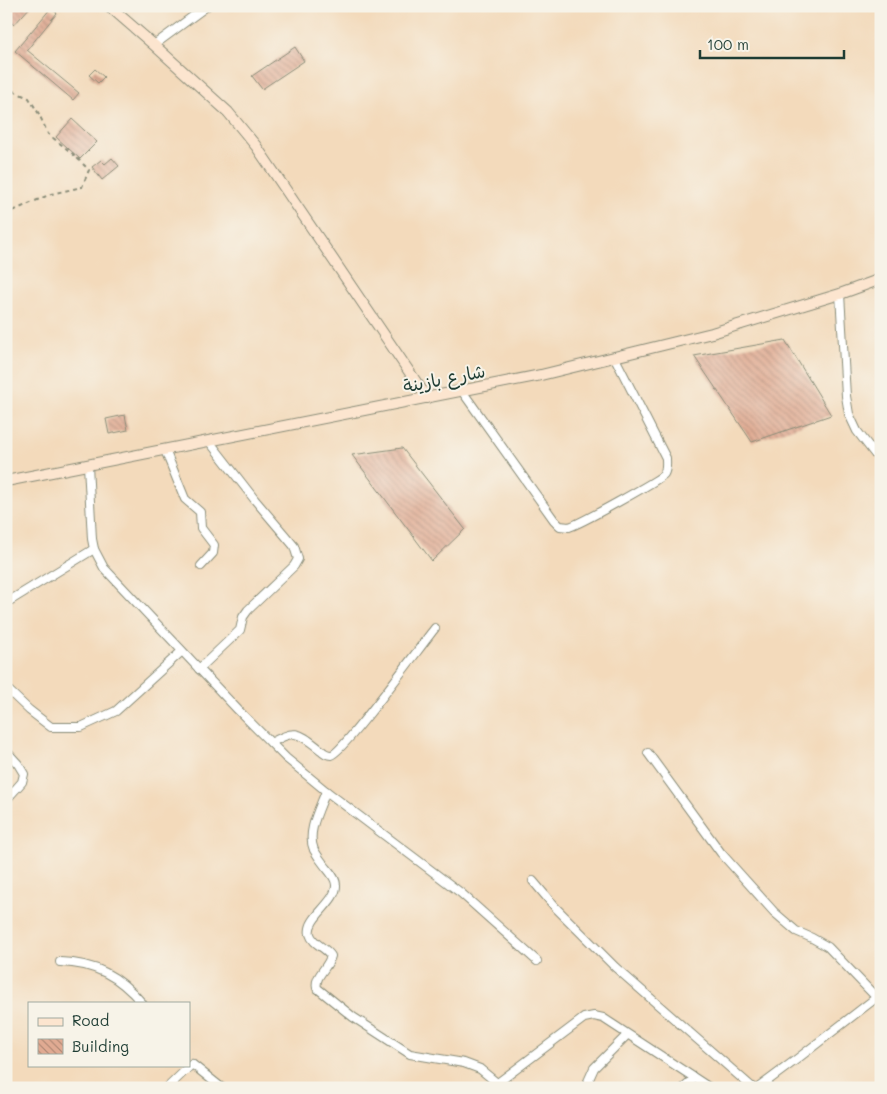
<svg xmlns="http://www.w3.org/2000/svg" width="887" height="1094" viewBox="0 0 887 1094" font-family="Mali,'Playpen Sans Arabic',sans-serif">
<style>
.building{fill:url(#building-back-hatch)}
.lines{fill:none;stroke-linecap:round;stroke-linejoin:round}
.street-casing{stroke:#898c78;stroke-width:10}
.secondary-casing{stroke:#898c78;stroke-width:12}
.path{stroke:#898c78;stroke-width:2;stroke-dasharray:4 4;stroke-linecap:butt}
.street{stroke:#fff;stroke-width:8}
.secondary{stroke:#fce5cf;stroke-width:10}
.labels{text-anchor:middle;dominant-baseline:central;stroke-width:4;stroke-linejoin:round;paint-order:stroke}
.street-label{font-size:18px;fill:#1f3d34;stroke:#f7f3e8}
</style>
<defs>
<pattern id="building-back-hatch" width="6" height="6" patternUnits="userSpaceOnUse" patternTransform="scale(1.25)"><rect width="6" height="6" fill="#e0aa92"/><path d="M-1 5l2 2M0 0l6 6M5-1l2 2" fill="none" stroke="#b58c78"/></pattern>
</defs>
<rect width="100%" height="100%" fill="#f7f3e8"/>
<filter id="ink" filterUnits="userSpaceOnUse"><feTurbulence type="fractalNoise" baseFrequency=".02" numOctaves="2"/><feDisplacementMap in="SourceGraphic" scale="10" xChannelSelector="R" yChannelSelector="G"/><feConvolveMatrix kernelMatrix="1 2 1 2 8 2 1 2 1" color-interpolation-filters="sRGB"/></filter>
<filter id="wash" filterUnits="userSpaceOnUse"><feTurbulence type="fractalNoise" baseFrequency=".0096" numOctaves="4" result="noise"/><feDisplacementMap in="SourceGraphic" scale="20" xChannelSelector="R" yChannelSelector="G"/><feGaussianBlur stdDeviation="1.12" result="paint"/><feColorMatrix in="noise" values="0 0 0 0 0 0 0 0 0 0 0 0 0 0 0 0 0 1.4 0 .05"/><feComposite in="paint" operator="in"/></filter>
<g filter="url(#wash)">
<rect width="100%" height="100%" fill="#f3dabb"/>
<g id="blocks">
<!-- building -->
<g class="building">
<path d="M 6,6 L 31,6 L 14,25 L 6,18 Z"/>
<path d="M 51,8 L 57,13 L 27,50 L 79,93 L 73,100 L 15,51 Z"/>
<path d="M 295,47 L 304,61 L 262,89 L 252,76 Z"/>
<path d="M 95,69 L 104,77 L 98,83 L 89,75 Z"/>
<path d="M 72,119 L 97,142 L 80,159 L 56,137 Z"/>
<path d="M 112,158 L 119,166 L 102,180 L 92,167 L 101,160 L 105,164 Z"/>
<path d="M 785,340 L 831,415 L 752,442 L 694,356 Z"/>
<path d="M 125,415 L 128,430 L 109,434 L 106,419 Z"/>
<path d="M 402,448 L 465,529 L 432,561 L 352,455 Z"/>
</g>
</g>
</g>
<g filter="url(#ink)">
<use href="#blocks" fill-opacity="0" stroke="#898c78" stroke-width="1"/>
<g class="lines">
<defs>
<g id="street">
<path d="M 154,45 L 207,6"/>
<path d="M 840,294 L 846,396 L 849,414 L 857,431 L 881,462"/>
<path d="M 462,391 L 554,520 L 560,526 L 569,527 C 578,525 661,479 664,474 C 667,469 666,463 666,458 L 615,358"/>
<path d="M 165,450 L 185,499 L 200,512 L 201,528 L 214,545 L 213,553 L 201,566"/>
<path d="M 88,465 L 92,539 L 94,549 L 104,568 L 238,710 L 286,758 L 326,791 L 461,893 L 537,961"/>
<path d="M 6,603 L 94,549"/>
<path d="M 199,669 L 240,630 L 243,617 L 248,610 L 294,566 L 298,559 L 294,546 L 255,500 L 209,441"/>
<path d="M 6,688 L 29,710 L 51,727 L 81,727 L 116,711 L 182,651"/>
<path d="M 271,743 C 296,728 299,733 321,750 C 324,753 327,755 331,755 C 342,754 422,644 435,628"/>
<path d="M 6,751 L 18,764 L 24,774 L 22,782 L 6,800"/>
<path d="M 648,753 L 721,853 L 774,912 L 796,931 L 812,938 L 828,947 L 876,997"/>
<path d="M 326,791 C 320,808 306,832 314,850 C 317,855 321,861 325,866 C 329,871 336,878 336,885 C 337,902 306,918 310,934 C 313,945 326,947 331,956 C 328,968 314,976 317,988 L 353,1017 L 410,1054 L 464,1063 L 480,1069 L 497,1083"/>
<path d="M 533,881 L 555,907 L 615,967 L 753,1088"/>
<path d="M 60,962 C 95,963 119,976 142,1003"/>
<path d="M 167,1088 L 192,1064 L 222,1088"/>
<path d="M 491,1088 L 584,1018 L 594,1016 L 603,1018 L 710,1088"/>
<path d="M 585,1088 L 594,1068 L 627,1035"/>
<path d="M 684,1088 L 694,1079"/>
<path d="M 758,1088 L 797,1059 L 881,994"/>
</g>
<g id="secondary">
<path d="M 109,6 L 154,45 L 228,112 L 256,146 L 427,398"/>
<path d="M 6,481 L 541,375 L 712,333 L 840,294 L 881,279"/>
</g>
</defs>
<!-- street casing -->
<use href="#street" class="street-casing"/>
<!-- secondary casing -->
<use href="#secondary" class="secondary-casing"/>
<!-- path -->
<path class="path" d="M 6,88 L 29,98 L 39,114 L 48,134 L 72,153 L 89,170 L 82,187 L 51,194 L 6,214"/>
<!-- street -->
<use href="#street" class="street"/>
<!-- secondary -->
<use href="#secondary" class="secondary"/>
</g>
</g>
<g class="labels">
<!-- street labels -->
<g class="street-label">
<text transform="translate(444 378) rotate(-11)">شارع بازينة</text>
</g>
</g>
<!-- margin -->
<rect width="887" height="1094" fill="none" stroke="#f7f3e8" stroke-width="25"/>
<!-- legend -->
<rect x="28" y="1002" width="162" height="65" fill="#f7f3e8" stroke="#a1aaa0"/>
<rect x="38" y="1018" width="25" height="8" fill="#fce5cf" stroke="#a1aaa0"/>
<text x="72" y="1026" font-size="15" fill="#1f3d34">Road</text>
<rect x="38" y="1039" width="25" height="15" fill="url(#building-back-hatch)" stroke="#a1aaa0"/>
<text x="72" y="1052" font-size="15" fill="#1f3d34">Building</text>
<!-- scale -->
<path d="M700 50v8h144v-8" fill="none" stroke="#1f3d34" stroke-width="2.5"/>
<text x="707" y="50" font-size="15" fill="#1f3d34" stroke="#f7f3e8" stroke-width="4" paint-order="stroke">100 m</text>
</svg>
